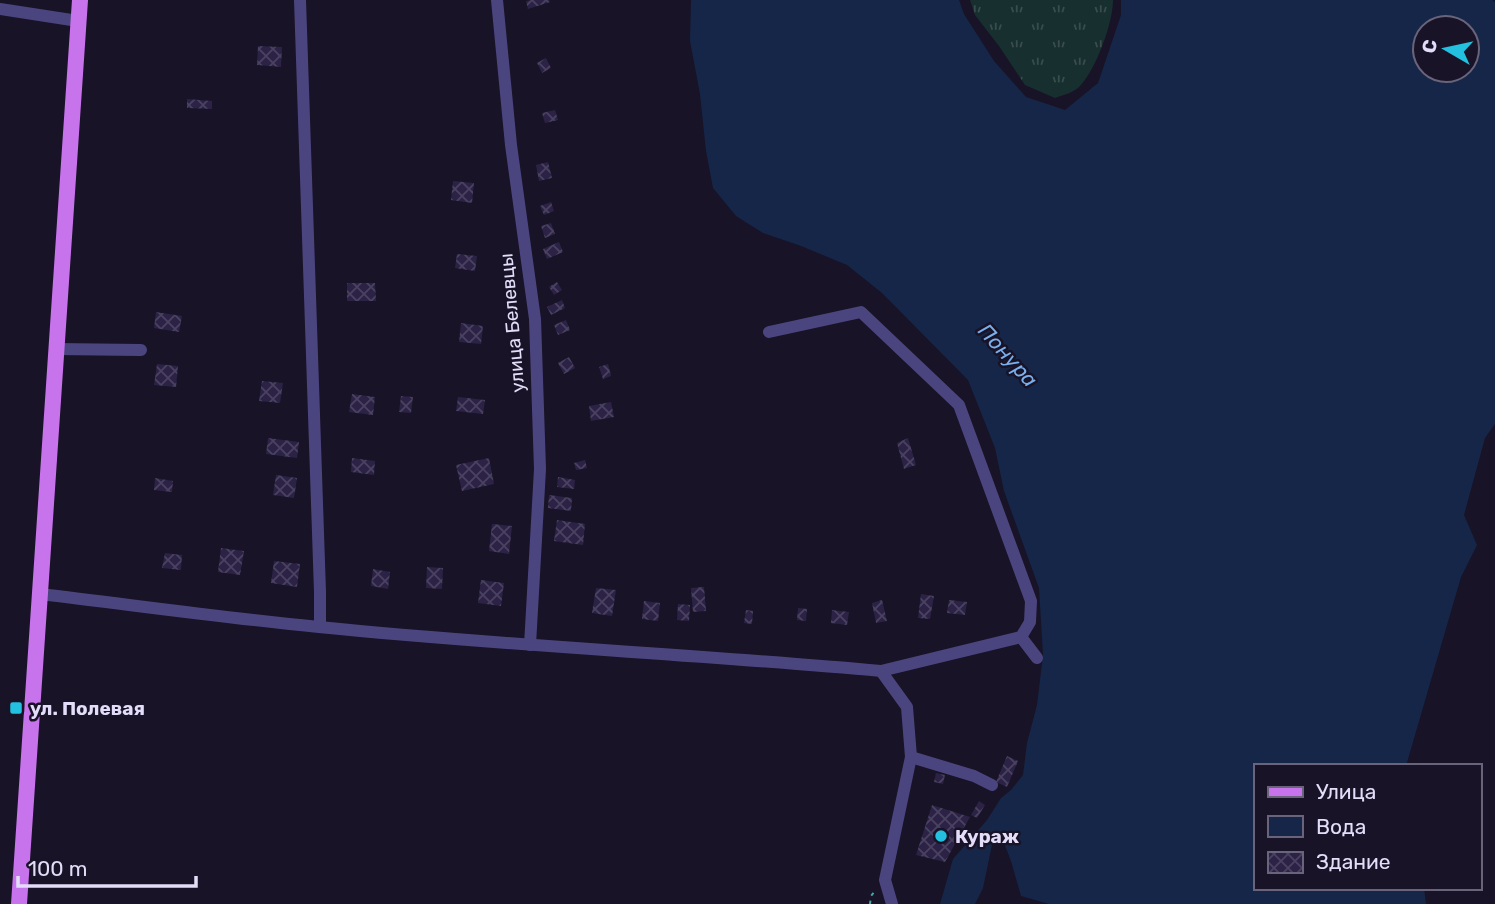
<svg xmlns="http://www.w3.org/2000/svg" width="1495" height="904" viewBox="0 0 1495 904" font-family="Rubik,sans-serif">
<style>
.grass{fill:url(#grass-tufts)}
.water{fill:#162648;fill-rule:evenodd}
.building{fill:url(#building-cross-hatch)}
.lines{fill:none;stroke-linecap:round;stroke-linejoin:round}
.path{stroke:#41a9ab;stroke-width:2;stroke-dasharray:3.5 5;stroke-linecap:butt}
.minor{stroke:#4b457f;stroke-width:12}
.major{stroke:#c773eb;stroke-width:16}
.poi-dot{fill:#23c0e0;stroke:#181326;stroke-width:2.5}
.labels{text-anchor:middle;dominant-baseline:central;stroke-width:5;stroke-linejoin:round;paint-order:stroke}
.street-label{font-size:19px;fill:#e3ddfa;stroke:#181326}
.poi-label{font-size:19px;font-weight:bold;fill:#e3ddfa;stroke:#181326;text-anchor:start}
.water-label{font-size:21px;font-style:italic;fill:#79afec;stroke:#181326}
</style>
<defs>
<pattern id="grass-tufts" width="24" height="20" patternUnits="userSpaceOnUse" patternTransform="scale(1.75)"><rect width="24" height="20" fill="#172f2f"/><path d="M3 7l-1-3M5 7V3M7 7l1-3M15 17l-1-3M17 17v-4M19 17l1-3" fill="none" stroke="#394d4e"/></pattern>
<pattern id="building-cross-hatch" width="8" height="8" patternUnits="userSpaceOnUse" patternTransform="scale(1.75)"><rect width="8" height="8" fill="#2c2245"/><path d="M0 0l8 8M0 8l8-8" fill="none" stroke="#4a4261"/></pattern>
</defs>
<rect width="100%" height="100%" fill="#181326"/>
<!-- grass -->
<path class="grass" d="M 970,0 L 1113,0 C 1113,23 1096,69 1080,86 C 1075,92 1063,95 1055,98 L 1025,85 L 999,46 L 975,15 Z"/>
<!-- water -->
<path class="water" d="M 691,0 L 959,0 L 964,14 L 994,61 L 1026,97 L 1065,110 L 1098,83 L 1121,15 L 1121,0 L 1492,0 L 1495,2 L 1495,424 L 1485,438 L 1464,515 L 1477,545 L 1461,577 L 1406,766 L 1255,766 L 1255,888 L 1424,888 L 1426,904 L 1049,904 L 1021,896 L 1011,861 L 1004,843 L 992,845 L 983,888 L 975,904 L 940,904 L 953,859 L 987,820 L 1001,798 L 1011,790 L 1023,775 L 1027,743 L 1037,705 L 1043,655 L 1039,588 L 1004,491 L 995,448 L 968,380 L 882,293 L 847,265 L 801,246 L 763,233 L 736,216 L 713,188 L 706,151 L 700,94 L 690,41 ZM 1425,28 L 1467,28 L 1467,70 L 1425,70 Z"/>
<!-- building -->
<g class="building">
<path d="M 531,0 L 549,0 L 550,2 L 528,9 L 526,1 Z"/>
<path d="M 258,46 L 282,47 L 281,67 L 257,65 Z"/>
<path d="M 546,58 L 551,68 L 542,73 L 537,63 Z"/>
<path d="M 187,99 L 212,101 L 212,109 L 187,108 Z"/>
<path d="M 555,110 L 558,120 L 545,123 L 542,113 Z"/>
<path d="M 548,162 L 552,178 L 539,181 L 536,165 Z"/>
<path d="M 453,181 L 474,183 L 472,203 L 451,200 Z"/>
<path d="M 551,202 L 554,211 L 544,215 L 540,206 Z"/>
<path d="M 551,223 L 555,234 L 545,238 L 541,226 Z"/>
<path d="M 559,242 L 563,252 L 547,259 L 543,249 Z"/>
<path d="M 457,254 L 477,256 L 475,271 L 455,268 Z"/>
<path d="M 557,282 L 562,290 L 554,295 L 549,287 Z"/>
<path d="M 347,283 L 375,283 L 376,301 L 347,301 Z"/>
<path d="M 562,300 L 565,308 L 551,315 L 547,307 Z"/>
<path d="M 156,312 L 182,316 L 179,332 L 154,328 Z"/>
<path d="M 566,320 L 570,330 L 558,335 L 554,325 Z"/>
<path d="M 461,323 L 483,326 L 481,344 L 459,342 Z"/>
<path d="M 569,357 L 575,368 L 564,374 L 558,363 Z"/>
<path d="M 157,364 L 178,366 L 176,387 L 154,385 Z"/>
<path d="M 608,364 L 611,376 L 603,379 L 599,367 Z"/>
<path d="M 262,381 L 283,383 L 280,403 L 259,401 Z"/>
<path d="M 352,394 L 375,397 L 373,415 L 349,412 Z"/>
<path d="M 401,396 L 413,397 L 411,413 L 399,412 Z"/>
<path d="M 458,397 L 485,400 L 483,414 L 456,411 Z"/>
<path d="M 611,402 L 614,417 L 591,421 L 589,406 Z"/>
<path d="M 268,438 L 299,442 L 297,458 L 266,454 Z"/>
<path d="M 908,438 L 916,465 L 904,469 L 897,443 Z"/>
<path d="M 352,458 L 375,461 L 374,475 L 351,472 Z"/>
<path d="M 489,458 L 494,484 L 462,491 L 456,465 Z"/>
<path d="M 585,460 L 587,468 L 576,470 L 574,463 Z"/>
<path d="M 276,475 L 297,478 L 294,498 L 273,495 Z"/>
<path d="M 558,477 L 575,480 L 574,489 L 557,487 Z"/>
<path d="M 155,478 L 173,481 L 172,492 L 154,490 Z"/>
<path d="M 549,495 L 572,498 L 571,511 L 548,508 Z"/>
<path d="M 557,520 L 585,524 L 583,545 L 554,541 Z"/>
<path d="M 492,524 L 512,526 L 509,554 L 489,551 Z"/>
<path d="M 221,548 L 244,551 L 240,575 L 218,572 Z"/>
<path d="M 165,553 L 182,555 L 181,570 L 162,568 Z"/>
<path d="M 274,561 L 300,564 L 297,587 L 271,583 Z"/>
<path d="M 427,567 L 443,568 L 442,589 L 426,588 Z"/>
<path d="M 373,569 L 390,572 L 388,589 L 371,586 Z"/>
<path d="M 481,580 L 504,583 L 501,606 L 478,603 Z"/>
<path d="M 704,587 L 706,611 L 693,612 L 691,588 Z"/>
<path d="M 596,588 L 616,590 L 612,616 L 592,613 Z"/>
<path d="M 921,594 L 934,596 L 930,619 L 918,618 Z"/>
<path d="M 882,600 L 887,621 L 876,623 L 872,603 Z"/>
<path d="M 949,600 L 967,602 L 965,615 L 947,613 Z"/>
<path d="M 644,601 L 660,603 L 658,621 L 642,619 Z"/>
<path d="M 678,604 L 690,605 L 689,621 L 677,620 Z"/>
<path d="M 798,608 L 807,609 L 806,621 L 797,620 Z"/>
<path d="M 746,610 L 753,611 L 752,624 L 744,623 Z"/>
<path d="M 832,610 L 849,612 L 847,625 L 831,623 Z"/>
<path d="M 1007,756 L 1018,761 L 1007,787 L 996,782 Z"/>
<path d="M 936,773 L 945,775 L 943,784 L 934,782 Z"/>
<path d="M 979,801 L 985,805 L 977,818 L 971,815 Z"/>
<path d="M 932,805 L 970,817 L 945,862 L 916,855 Z"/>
</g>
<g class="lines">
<!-- path -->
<path class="path" d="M 870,904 L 871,896 L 875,891"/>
<!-- minor -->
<g class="minor">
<path d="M 300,0 L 320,592 L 320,627"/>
<path d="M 497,0 L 511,145 L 535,319 L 540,469 L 530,645"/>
<path d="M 0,9 L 78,21"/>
<path d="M 769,332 L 861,312 L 959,405 L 1031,601 L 1030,622 L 1021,637 L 881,671"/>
<path d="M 55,349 L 141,350"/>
<path d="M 40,594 C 133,605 226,618 319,627 C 506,646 694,654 881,671 L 907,707 L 911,757 L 885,880 L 892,904"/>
<path d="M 1021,637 L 1037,658"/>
<path d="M 911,757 L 974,776 L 992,785"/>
</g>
<!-- major -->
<path class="major" d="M 19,904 L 80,0"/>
</g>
<!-- markers -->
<g class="poi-dot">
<rect x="9" y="701" width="14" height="14" rx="3.5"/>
<circle cx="941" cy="836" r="7"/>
</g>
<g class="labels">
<!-- street labels -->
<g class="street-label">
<text transform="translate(512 323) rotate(-95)">улица Белевцы</text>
</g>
<!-- poi labels -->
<g class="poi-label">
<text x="30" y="708">ул. Полевая</text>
<text x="955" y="836">Кураж</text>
</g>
<!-- water labels -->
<g class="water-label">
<text transform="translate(1008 355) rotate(48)">Понура</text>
</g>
</g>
<!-- legend -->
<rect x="1254" y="764" width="228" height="126" fill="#181326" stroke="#69647b" stroke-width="2"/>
<rect x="1268" y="787" width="35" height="10" fill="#c773eb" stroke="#69647b" stroke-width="2"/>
<text x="1316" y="799" font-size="21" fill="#e3ddfa">Улица</text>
<rect x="1268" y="816" width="35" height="21" fill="#162648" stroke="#69647b" stroke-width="2"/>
<text x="1316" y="834" font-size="21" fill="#e3ddfa">Вода</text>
<rect x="1268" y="852" width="35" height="21" fill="url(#building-cross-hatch)" stroke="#69647b" stroke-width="2"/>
<text x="1316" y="869" font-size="21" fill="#e3ddfa">Здание</text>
<!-- north arrow -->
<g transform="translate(1446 49) rotate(279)"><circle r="33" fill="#181326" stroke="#69647b" stroke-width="2"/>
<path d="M0-5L12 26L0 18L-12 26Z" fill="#23c0e0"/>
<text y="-10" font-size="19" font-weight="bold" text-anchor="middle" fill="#e3ddfa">С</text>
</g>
<!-- scale -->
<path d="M18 876v10h178v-10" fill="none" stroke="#e3ddfa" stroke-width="3.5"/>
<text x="28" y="876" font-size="21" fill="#e3ddfa" stroke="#181326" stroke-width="5" paint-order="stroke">100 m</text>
</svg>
